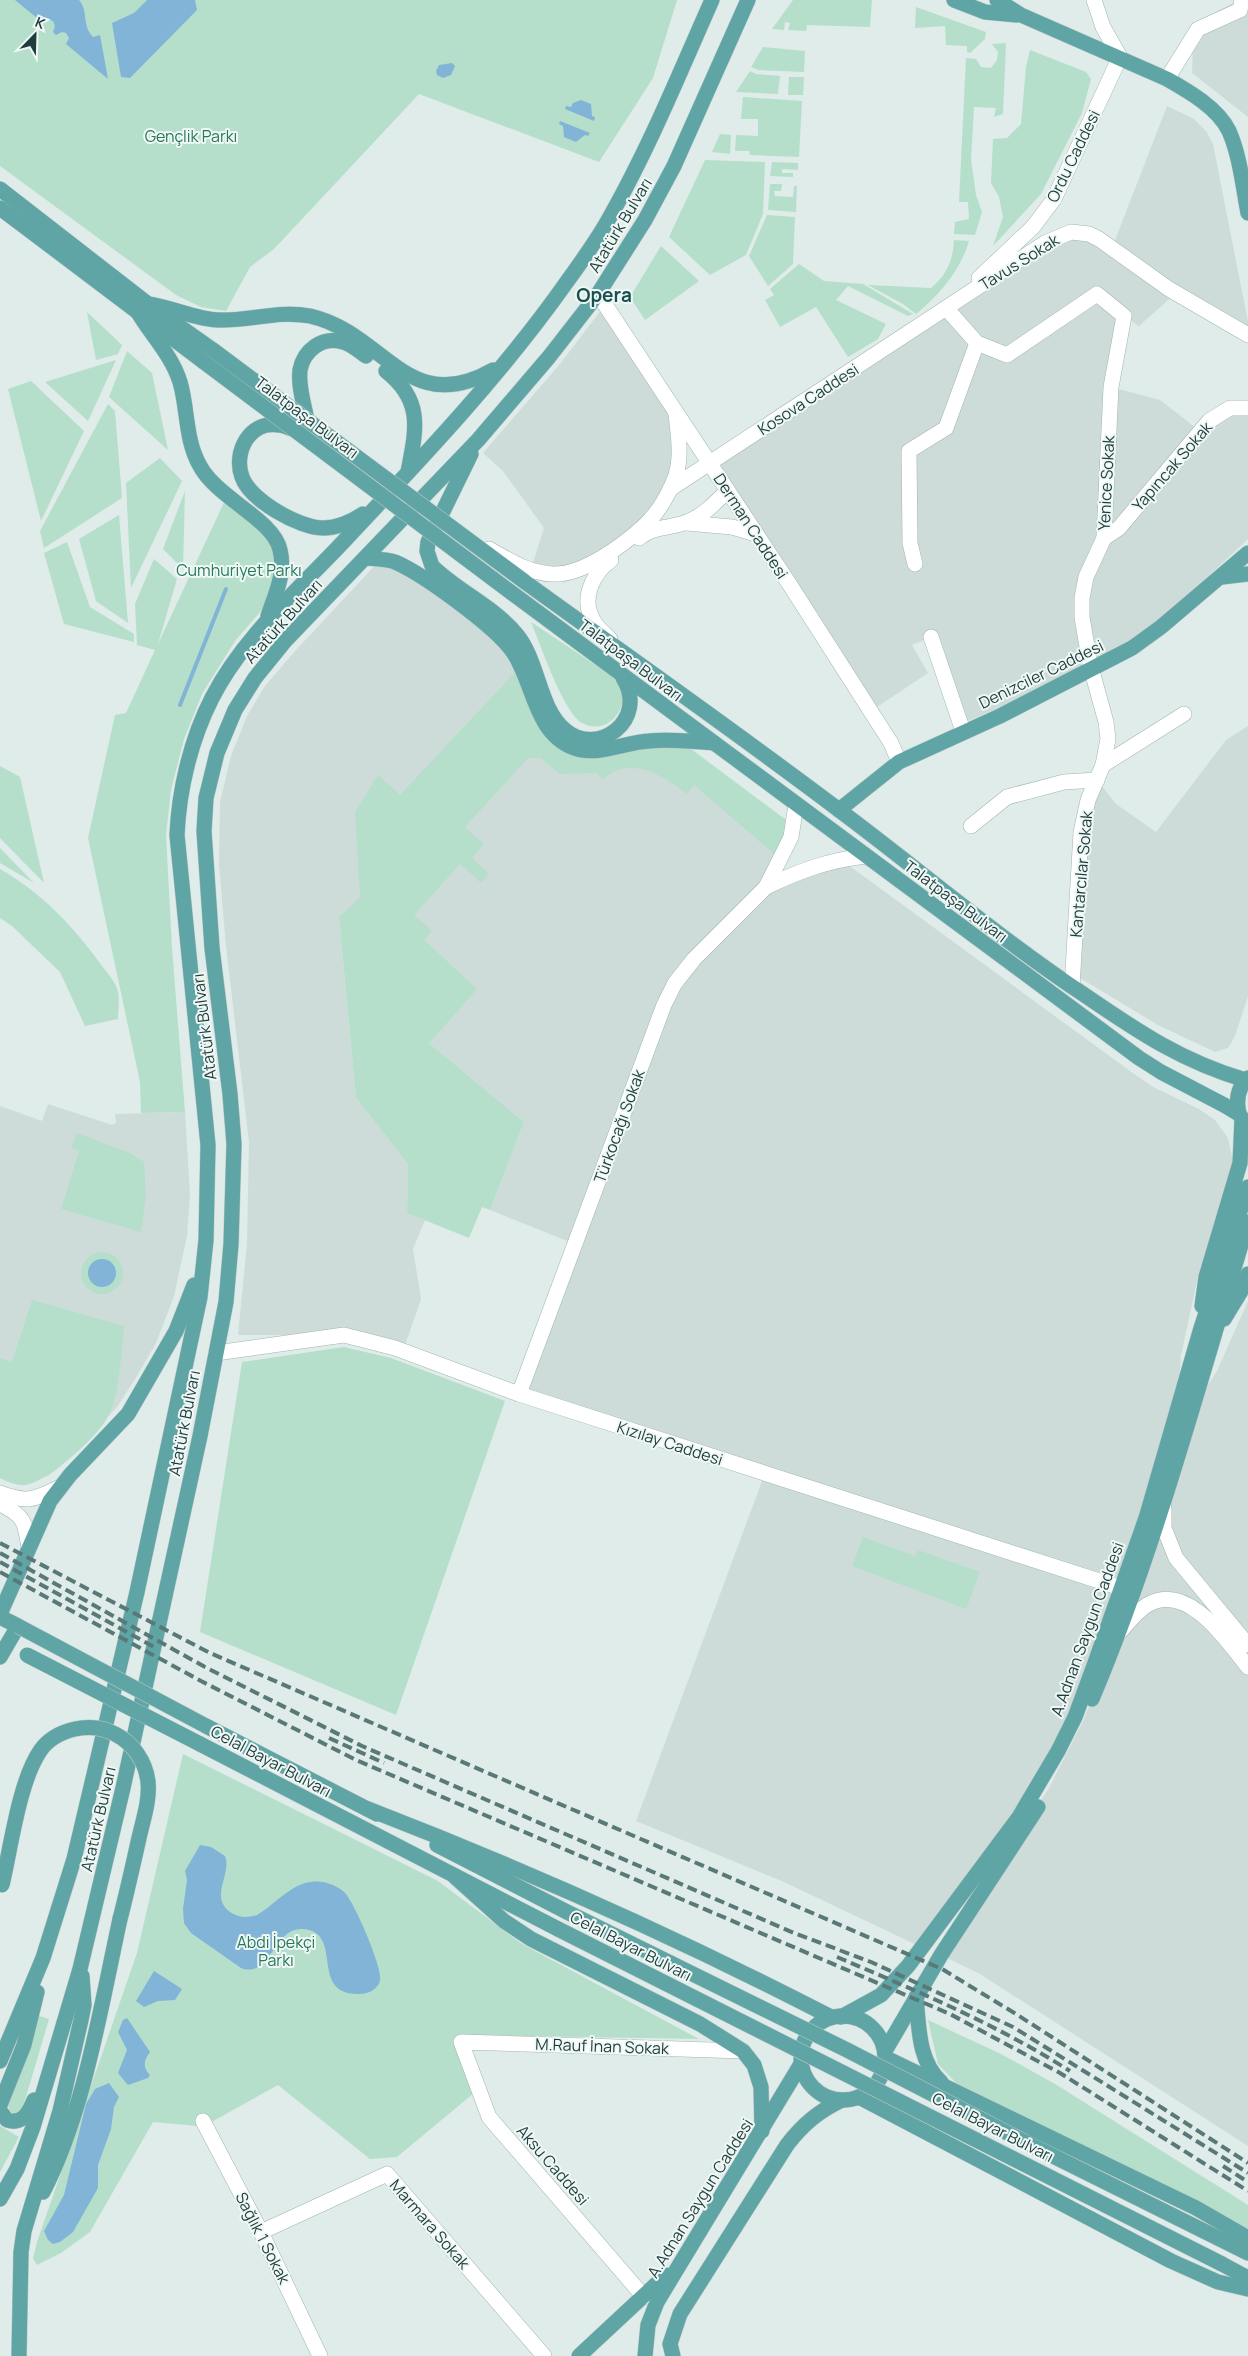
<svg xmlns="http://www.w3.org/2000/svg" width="1248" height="2356" viewBox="0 0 1248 2356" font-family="Manrope,sans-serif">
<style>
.built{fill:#cddcd9}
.green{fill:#b5dfcb}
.water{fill:#81b4d6}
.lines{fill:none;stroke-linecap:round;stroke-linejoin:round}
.stream{stroke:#81b4d6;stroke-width:4}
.minor-casing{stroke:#a1b4b2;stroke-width:16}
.major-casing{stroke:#c0c9c9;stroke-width:16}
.minor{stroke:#fff;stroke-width:15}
.major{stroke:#5fa5a5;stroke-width:15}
.rail{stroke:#597979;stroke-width:4;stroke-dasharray:10 5;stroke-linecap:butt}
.major-bridge-casing{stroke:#c0c9c9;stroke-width:16;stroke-linecap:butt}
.major-bridge{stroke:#5fa5a5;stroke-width:15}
.labels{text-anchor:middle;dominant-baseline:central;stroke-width:4;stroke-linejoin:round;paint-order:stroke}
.park-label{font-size:16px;fill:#25785a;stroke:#f0f8f6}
.street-label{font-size:16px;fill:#1e3d3d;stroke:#f0f8f6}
.quarter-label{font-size:19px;font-weight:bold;fill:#195051;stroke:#f0f8f6}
</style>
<rect width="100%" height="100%" fill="#dfece9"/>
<!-- built -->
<g class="built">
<path d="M 1248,0 L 1248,117 L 1192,73 L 1193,43 L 1192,24 L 1237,1 Z"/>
<path d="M 1167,106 L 1194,119 L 1206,131 L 1213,144 L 1248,322 L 1248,335 L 1176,293 L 1139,326 L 1124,316 L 1111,387 L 1160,400 L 1200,431 L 1248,408 L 1248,539 L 1171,611 L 1128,641 L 1090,664 L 998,708 L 961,724 L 931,637 L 912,645 L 928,673 L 871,711 L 710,464 L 1061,235 L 1112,248 Z"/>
<path d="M 605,305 L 675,413 L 679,445 L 659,507 L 596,561 L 530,572 L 544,528 L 503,471 L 483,453 L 560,364 Z"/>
<path d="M 381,559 L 493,630 L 547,728 L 619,745 L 793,825 L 767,886 L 840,859 L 1130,1071 L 1153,1087 L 1199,1109 L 1215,1120 L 1228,1138 L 1233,1161 L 1198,1276 L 1181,1355 L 1177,1410 L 1058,1751 L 923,1948 L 784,1882 L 636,1821 L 765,1473 L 519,1394 L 575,1244 L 490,1210 L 524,1122 L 429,1043 L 339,917 L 356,1098 L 408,1164 L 407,1213 L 425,1220 L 413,1249 L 421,1299 L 403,1351 L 344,1335 L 238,1335 L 247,1244 L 249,1142 L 226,946 L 219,865 L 220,802 L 231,756 L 247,716 L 265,686 L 296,650 Z"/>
<path d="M 1248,726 L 1248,996 L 1235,1036 L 1228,1048 L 1215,1052 L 1158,1025 L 1072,973 L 1079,871 L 1097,780 L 1116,804 L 1156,832 L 1226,740 Z"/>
<path d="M 48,1104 L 112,1125 L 116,1123 L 115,1114 L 185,1112 L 190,1195 L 187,1236 L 174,1296 L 156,1343 L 137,1376 L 117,1407 L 62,1465 L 48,1476 L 22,1485 L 0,1478 L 0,1106 L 42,1121 Z"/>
<path d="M 1248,1301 L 1248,2146 L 980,1974 L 941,1955 L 1049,1788 L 1083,1721 L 1106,1665 L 1190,1413 L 1217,1371 Z"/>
</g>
<!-- green -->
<g class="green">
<path d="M 0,0 L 677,0 L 653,78 L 599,162 L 419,94 L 274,249 L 250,267 L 226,311 L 201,307 L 176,295 L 0,166 Z"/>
<path d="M 793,0 L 872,0 L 870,27 L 807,25 L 806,31 L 788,30 L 790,23 L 785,22 L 784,30 L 772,29 Z"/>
<path d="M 916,7 L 986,32 L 985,39 L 970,53 L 967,52 L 967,46 L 946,45 L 945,26 L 915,28 Z"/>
<path d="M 1006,43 L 1003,114 L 994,117 L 996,108 L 974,107 L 971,159 L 976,195 L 982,212 L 975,235 L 954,234 L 955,222 L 969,219 L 968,202 L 959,202 L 966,58 L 976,59 L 981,67 L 991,68 L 997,60 L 998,52 L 992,44 Z"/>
<path d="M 763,47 L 805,51 L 804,72 L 758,70 L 751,67 Z"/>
<path d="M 1030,50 L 1086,72 L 1091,79 L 1082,113 L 1041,194 L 993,246 L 1003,217 L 999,197 L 991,183 L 993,139 L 1007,138 L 1021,124 L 1026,67 Z"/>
<path d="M 750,71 L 756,74 L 780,76 L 778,94 L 736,92 Z"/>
<path d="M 789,77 L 804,77 L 803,95 L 788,95 Z"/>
<path d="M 743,97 L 802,101 L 799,157 L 750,155 L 749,151 L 735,151 L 736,135 L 758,136 L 758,119 L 741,119 Z"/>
<path d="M 720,134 L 731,135 L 730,154 L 712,152 Z"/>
<path d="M 705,160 L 765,162 L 763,214 L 746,255 L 710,275 L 669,237 Z"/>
<path d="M 772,162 L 798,163 L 798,170 L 782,169 L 782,173 L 793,173 L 793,177 L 770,176 Z"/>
<path d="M 770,184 L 782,184 L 781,191 L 774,191 L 775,196 L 793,197 L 794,186 L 797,186 L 796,212 L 768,210 Z"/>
<path d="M 767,215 L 795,217 L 793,264 L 768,286 L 749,256 Z"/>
<path d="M 954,240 L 969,241 C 960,271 940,294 916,314 L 903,304 L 868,285 L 931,288 C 947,275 953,260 954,240 Z"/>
<path d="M 661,246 L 699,281 L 645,320 L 630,297 Z"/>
<path d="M 799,264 L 824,281 L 863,284 L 913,314 L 908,316 L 848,286 L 836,300 L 886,324 L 878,339 L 848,357 L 816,307 L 780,327 L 765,300 L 774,295 L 770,289 Z"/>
<path d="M 87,312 L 122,345 L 118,354 L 96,360 Z"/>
<path d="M 127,351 L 152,373 L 168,450 L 109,397 Z"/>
<path d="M 116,360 L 88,421 L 45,382 Z"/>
<path d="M 31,381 L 84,431 L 41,521 L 8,389 Z"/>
<path d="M 108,404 L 115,411 L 122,498 L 44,548 L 40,531 Z"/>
<path d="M 160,458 L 182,481 L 131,588 L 126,483 Z"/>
<path d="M 185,491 L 183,569 L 163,549 Z"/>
<path d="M 227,496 L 273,534 L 278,591 L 235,641 L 202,694 L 184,739 L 171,790 L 166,835 L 172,948 L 185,1112 L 141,1113 L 140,1082 L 88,838 L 115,715 L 126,713 L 155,650 L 137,645 L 135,604 L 154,559 L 177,579 L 158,644 Z"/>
<path d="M 119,515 L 128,623 L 96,601 L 79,539 Z"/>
<path d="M 67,542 L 90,607 L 134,634 L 134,642 L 64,624 L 44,553 Z"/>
<path d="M 531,622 C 552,636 573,650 594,664 C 601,668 612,673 616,679 C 635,702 610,738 582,723 C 563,712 540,643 531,622 Z"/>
<path d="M 520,667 L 560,741 L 679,740 L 793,825 L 781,860 L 694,785 L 687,794 C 662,775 631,755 603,779 L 596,773 L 560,774 L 541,758 L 528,758 L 465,827 L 484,844 L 472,858 L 489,874 L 481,883 L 460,864 L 414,915 L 432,931 L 424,940 L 477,989 L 429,1043 L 524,1122 L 490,1210 L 482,1207 L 469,1238 L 407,1213 L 408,1164 L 356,1098 L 339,917 L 360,897 L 355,812 L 378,775 L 400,795 Z"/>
<path d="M 0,766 L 20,777 L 44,883 L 0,838 Z"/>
<path d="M 0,848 L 34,883 L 0,863 Z"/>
<path d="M 0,869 C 42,893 74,927 102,966 C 108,974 116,982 118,992 C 120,1000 118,1010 118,1019 L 85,1026 L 60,972 L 12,926 L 0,918 Z"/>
<path d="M 77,1133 L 130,1153 L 144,1162 L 146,1196 L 141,1232 L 61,1209 L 79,1151 L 71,1148 Z"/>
<circle cx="102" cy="1273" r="21"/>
<path d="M 32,1300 L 124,1326 C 121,1353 120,1398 106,1420 C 94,1440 48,1481 26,1485 C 17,1486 8,1482 0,1478 L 0,1358 L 12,1362 Z"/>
<path d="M 344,1347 L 391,1358 L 505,1401 L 396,1715 L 200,1632 L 242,1362 Z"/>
<path d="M 863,1537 L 915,1556 L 918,1550 L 980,1572 L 966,1609 L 852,1566 Z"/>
<path d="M 183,1754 L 438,1881 L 522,1944 L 699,2039 L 459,2035 L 474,2093 L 397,2157 L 370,2159 L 278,2085 L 199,2129 L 198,2126 L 153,2122 L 90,2232 L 61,2253 L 37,2265 L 33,2258 L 37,2242 L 137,1953 Z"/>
<path d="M 36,2015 L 49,2019 L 23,2107 L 20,2112 L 13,2113 L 9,2110 L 8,2104 Z"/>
<path d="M 928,2020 L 1001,2054 L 1055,2084 L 1248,2205 L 1248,2229 L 1206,2205 L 960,2087 L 938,2064 Z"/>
<path d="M 0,2126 L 19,2137 L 0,2172 Z"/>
</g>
<!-- water -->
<g class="water">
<path d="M 15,0 L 79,0 C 89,11 81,24 93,37 L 100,35 L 108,79 L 66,44 L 69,38 L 66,33 L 62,32 L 56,35 L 53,32 L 55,26 L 53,21 L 48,20 L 43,23 Z"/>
<path d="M 147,0 L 195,0 L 197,10 L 130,78 L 121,77 L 112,23 L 134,13 Z"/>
<path d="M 452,63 L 455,66 L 451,75 L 443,78 L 437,75 L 436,71 L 439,65 Z"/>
<path d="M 581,100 L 591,104 L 592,116 L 595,117 L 594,121 L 565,109 L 566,106 L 571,107 L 573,103 Z"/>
<path d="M 560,121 L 590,133 L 588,136 L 585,135 L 576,142 L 564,137 L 563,126 L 559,124 Z"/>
<circle cx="102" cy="1273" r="14"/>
<path d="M 200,1845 L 211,1847 L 225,1856 C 232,1875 209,1896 230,1912 C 239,1918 247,1918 257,1915 C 274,1905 291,1884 311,1882 C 322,1880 338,1885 346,1894 C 355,1905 383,1968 380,1981 C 377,1990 368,1994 359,1994 C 308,1995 345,1932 303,1929 C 274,1926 271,1979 241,1968 L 191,1933 L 184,1923 L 183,1909 L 187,1880 L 185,1871 Z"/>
<path d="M 154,1971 L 182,1989 L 175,2000 L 158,2001 L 144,2007 L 136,2001 Z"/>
<path d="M 127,2018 L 150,2052 C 144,2060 142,2067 150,2075 L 148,2078 L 128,2085 L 118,2073 L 127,2050 L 118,2032 L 123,2020 Z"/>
<path d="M 109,2083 L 119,2097 L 114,2107 L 111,2129 L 98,2165 L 98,2188 L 73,2232 L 60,2242 L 53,2244 L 48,2240 L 44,2231 L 64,2195 L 86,2104 L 95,2089 Z"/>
</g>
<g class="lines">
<!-- stream -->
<path class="stream" d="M 180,705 L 226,589"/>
<defs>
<g id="minor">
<path d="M 1167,79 L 1198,29 L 1240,10 L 1242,0"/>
<path d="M 979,278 L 1033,227 L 1054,199 L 1120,57 L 1103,27 L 1094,0"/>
<path d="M 598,294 L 790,585 L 891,743 L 899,762"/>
<path d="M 946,308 L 977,343 L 1007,355 L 1097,294 L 1124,316 L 1111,387 L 1104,538 L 1086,577 L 1082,598 L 1082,617 L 1090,664 L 1106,722 L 1108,739 L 1103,765 L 1088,800 L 1081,832 L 1072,987"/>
<path d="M 670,489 L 1045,243 L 1071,232 L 1089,234 L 1099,239 L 1169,289 L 1248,335"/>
<path d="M 687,523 L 732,527 L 756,534"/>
<path d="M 639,538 C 656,525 669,529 687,522 C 703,516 715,503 727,491"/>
<path d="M 1104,538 L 1119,528 L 1209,421 L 1230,408 L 1248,408"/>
<path d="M 489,549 C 509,560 528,573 552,574 C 582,576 622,546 644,526 C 658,513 670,493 676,475 C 682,455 678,434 676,414"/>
<path d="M 915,564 L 910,543 L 909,451 L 946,428 L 977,343"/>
<path d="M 931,637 L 963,731"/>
<path d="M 610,639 C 604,633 595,626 592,618 C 581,597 594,572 611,560"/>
<path d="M 1103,765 L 1184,714"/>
<path d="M 971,826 L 1007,797 L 1064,782 L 1097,780"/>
<path d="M 766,887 C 799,871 829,860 866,856"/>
<path d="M 216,1353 L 344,1335 L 395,1348 L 519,1394 L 1121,1588"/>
<path d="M 519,1394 L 664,1005 L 675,983 L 694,959 L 766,887 L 791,837 L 796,805"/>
<path d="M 0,1493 C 26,1503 34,1500 58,1488"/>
<path d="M 0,1504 C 25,1516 25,1522 29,1548"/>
<path d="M 1164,1508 L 1164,1528 L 1176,1558 L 1248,1645"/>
<path d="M 1119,1633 C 1128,1623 1136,1612 1147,1605 C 1188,1581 1227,1641 1248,1667"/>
<path d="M 203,2121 L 261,2232 L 320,2356"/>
<path d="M 261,2232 L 387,2174 L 544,2356"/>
<path d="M 644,2297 L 489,2117 L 461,2042 L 743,2051"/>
</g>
<g id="major">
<path d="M 954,0 L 985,12 L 1017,15"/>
<path d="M 997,0 L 1021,15 L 1167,79 C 1188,91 1218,108 1229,131 C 1240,156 1243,187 1248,213"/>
<path d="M 0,189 L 148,304 L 213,350"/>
<path d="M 0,208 L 204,362"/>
<path d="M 148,304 C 171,307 198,320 219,320 C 250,321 279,310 310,316 C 385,333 407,419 493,370"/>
<path d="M 139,314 C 153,337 172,356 180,382 C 188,409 185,440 200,466 C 217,498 274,520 280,550 C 286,574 275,594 268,616"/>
<path d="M 386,371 C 424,401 416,430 408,472"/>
<path d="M 307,420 C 304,404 298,386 300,370 C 304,350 322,336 343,342 C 351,344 359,351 366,356"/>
<path d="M 293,429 C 289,428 283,425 279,425 C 249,420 233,453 242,477 C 250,500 299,528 323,528 C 338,528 351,522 363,514"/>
<path d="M 471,454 L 428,542 L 427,551 L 432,566 C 457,591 495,607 517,635 C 539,662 539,709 565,730 C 597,758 649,720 623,678"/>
<path d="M 365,558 C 375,559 386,559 395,562 C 423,574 496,627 513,652 C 534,683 534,733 574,748 C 598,757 625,742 649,741 C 671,739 692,741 714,743"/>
<path d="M 1222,577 L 1248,574"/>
<path d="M 525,582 C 630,658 736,732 839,810 C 922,872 1000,939 1086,996 C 1140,1033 1182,1061 1245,1080"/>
<path d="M 516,596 L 1139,1058 L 1161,1072 L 1224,1105 L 1239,1114 L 1248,1127"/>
<path d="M 839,810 L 899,762 L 1000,716 L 1132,648 L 1161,627 L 1248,553"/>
<path d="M 1239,1114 C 1236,1101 1237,1088 1248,1078"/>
<path d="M 1202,1306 L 1206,1277 L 1240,1163 L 1242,1119"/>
<path d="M 1224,1319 L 1241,1291 L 1248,1274"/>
<path d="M 0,1614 L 50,1501 L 70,1475 L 128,1414 L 176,1331 L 194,1285"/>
<path d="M 0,1617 L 18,1626 L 0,1657"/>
<path d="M 1092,1699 C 1157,1545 1199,1382 1248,1222"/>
<path d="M 206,1726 L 377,1814"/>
<path d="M 200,1744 L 558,1929"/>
<path d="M 368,1809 C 526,1870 680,1939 831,2017"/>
<path d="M 437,1845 L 567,1912"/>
<path d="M 455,1877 L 504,1921 L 531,1939 L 700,2024 L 743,2051 L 754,2065 L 761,2087 L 762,2131"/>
<path d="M 916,1997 C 919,2027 918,2061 941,2082"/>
<circle cx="843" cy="2058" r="42"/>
<path d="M 841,2017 L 881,1995 L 908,1966 L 1019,1817 L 1058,1751 L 1075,1717 L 1096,1660 L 1146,1518 L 1201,1328 L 1248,1187"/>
<path d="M 885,2051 L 941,1955 L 1038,1807"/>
<path d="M 886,2058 L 1196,2208 L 1248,2238"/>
<path d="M 0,2061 L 43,1958 L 74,1859 L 137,1592 L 200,1297 L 206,1240 L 208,1145 L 177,835 C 179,789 191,739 212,698 C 243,637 299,589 345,540 C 422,458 501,375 566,283 C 582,261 598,239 611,215 C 650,146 680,72 712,0"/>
<path d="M 859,2097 L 1171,2261 L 1218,2282 L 1248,2289"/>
<path d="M 0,2105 L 24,2045 L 37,1992"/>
<path d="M 0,2111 L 7,2120 C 22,2125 29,2113 34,2100"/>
<path d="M 1025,2142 L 1248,2253"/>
<path d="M 43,2192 C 84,2113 101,2006 120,1919"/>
<path d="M 0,2199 L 17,2169 L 33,2127 L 80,1969 L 123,1788 L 200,1436 L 226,1302 L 231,1244 L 234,1144 L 230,1094 L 212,948 L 204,831 L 206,798 L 217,753 L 235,710 L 255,678 L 285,641 L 478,440 L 549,357 L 598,294 L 645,220 L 674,166 L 748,0"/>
<path d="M 1222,2264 L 1248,2278"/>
<path d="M 19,2356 L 21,2252 L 24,2231 L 60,2111 L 81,2020 L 84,2005 L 82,1976"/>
<path d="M 579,2356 L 666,2275"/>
<path d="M 645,2356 L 648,2325 L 657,2302 L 801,2064"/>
<path d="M 673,2356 L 670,2344 L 680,2314 L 787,2145 C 803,2124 819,2111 842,2100"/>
</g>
</defs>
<!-- minor casing -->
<use href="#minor" class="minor-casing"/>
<!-- major casing -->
<use href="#major" class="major-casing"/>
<!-- minor -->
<use href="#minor" class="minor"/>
<!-- major -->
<use href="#major" class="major"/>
<!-- rail -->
<g class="rail">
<path d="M 0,1543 L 210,1653 L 942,1969 L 1016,2014 L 1248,2163"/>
<path d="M 0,1553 L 205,1667 L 362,1746 L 794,1933 L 871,1962 L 1013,2027 L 1248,2173"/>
<path d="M 0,1562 L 154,1647"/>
<path d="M 0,1572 L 201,1681 L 356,1760 L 950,2014 L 1060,2073 L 1248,2191"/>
<path d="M 329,1738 L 384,1763"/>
<path d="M 837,1957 C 917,1991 996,2024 1070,2071"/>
<path d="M 1223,2166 L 1248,2182"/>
</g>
<defs>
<g id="major-bridge">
<path d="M 213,350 L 525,582"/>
<path d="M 204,362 L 516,596"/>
<path d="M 18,1626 L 206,1726"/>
<path d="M 27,1655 L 200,1744"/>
<path d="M 2,1885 C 11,1847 19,1782 40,1751 C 48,1739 62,1732 75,1729 C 89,1726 102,1727 115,1734 C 133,1743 146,1762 148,1782 C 150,1800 143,1820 139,1838 C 133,1865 127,1892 120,1919"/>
<path d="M 567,1912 L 847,2050 L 1025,2142"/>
<path d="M 558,1929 L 1222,2264"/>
</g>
</defs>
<!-- major-bridge casing -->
<use href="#major-bridge" class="major-bridge-casing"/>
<!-- major-bridge -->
<use href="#major-bridge" class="major-bridge"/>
</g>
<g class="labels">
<!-- park labels -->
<g class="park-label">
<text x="191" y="136">Gençlik Parkı</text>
<text x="239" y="570">Cumhuriyet Parkı</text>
<text x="276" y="1942">Abdi İpekçi<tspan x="276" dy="18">Parkı</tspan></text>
</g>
<!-- street labels -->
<g class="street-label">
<text transform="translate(1073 156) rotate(-64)">Ordu Caddesi</text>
<text transform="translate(620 225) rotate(-59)">Atatürk Bulvarı</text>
<text transform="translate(1019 262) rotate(-32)">Tavus Sokak</text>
<text transform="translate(808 399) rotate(-33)">Kosova Caddesi</text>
<text transform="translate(307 417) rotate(37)">Talatpaşa Bulvarı</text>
<text transform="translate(1172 466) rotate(-49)">Yapıncak Sokak</text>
<text transform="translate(1106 483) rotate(-87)">Yenice Sokak</text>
<text transform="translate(751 526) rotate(57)">Derman Caddesi</text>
<text transform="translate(283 621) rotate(-48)">Atatürk Bulvarı</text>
<text transform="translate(631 660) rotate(37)">Talatpaşa Bulvarı</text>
<text transform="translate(1041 674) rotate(-26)">Denizciler Caddesi</text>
<text transform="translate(1081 874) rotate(-85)">Kantarcılar Sokak</text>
<text transform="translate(956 901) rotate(37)">Talatpaşa Bulvarı</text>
<text transform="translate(204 1027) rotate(-97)">Atatürk Bulvarı</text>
<text transform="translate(619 1126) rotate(-70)">Türkocağı Sokak</text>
<text transform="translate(184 1423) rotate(-79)">Atatürk Bulvarı</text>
<text transform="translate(670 1443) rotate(18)">Kızılay Caddesi</text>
<text transform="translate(1087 1629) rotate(-70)">A.Adnan Saygun Caddesi</text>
<text transform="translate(271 1761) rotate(28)">Celal Bayar Bulvarı</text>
<text transform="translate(98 1819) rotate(-77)">Atatürk Bulvarı</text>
<text transform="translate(631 1946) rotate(27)">Celal Bayar Bulvarı</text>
<text transform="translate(602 2046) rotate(2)">M.Rauf İnan Sokak</text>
<text transform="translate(993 2127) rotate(27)">Celal Bayar Bulvarı</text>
<text transform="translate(553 2165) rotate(49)">Aksu Caddesi</text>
<text transform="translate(700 2198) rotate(-58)">A.Adnan Saygun Caddesi</text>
<text transform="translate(430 2224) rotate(49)">Marmara Sokak</text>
<text transform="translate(263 2238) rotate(63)">Sağlık 1 Sokak</text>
</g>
<!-- quarter labels -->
<g class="quarter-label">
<text x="604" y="295">Opera</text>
</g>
</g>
<!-- north arrow -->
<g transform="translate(35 35) rotate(23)" stroke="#f0f8f6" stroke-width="4" paint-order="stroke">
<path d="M0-4L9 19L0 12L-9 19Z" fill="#1e3d3d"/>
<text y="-8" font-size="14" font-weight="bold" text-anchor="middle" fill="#1e3d3d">K</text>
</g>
</svg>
